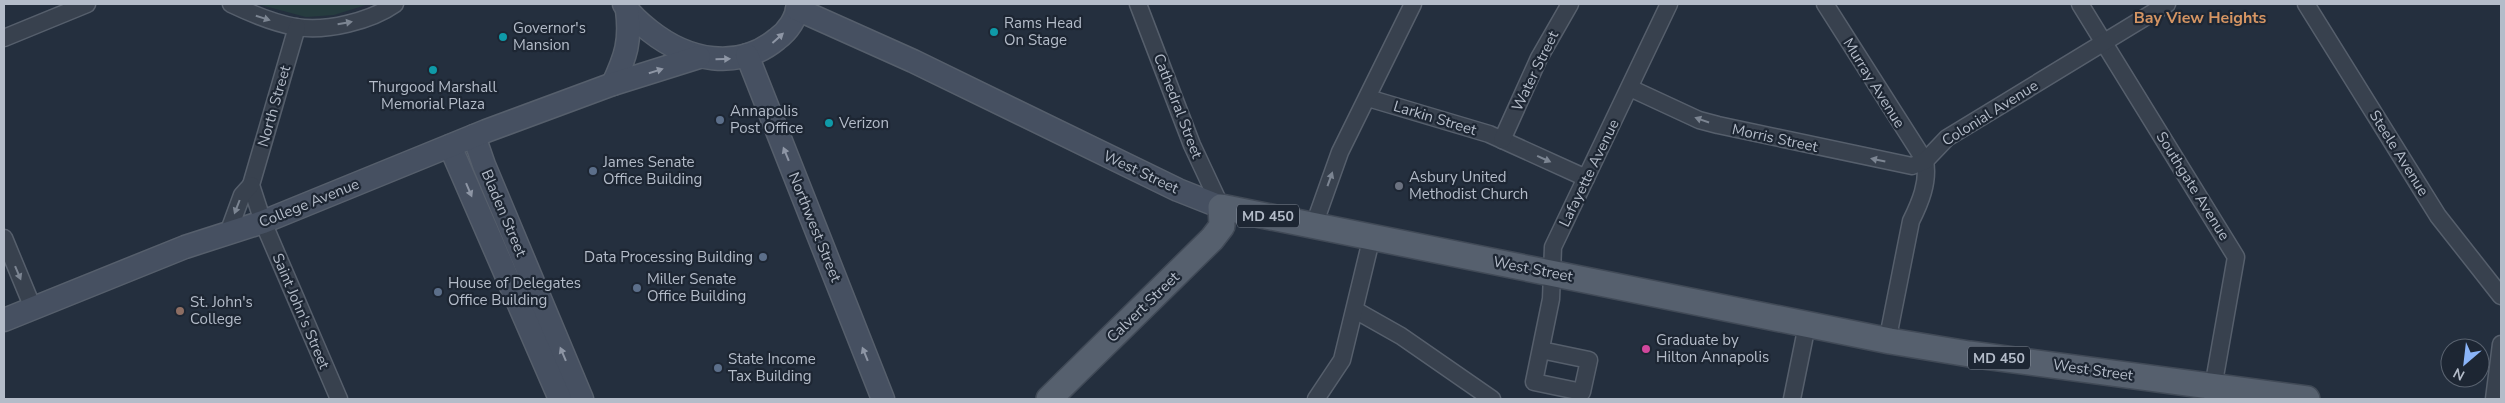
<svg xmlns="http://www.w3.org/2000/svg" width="2505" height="403" viewBox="0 0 2505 403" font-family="'Nunito Sans',sans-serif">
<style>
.green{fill:#263c3f}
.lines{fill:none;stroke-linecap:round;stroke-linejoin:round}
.street-casing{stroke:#565f6c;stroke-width:19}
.secondary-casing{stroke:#565f6c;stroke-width:25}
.primary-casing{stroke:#414a57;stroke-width:28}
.street{stroke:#38414e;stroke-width:16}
.secondary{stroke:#465061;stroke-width:22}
.primary{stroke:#56606e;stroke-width:25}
.oneway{fill:#7c8592}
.oneway2{fill:#8e96a5}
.culture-dot{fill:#0f9aa8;stroke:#1d2633;stroke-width:2}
.service-dot{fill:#5c6f8a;stroke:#1d2633;stroke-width:2}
.worship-dot{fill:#6b7280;stroke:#1d2633;stroke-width:2}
.education-dot{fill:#8d6e63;stroke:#1d2633;stroke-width:2}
.hotel-dot{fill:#d1479c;stroke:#1d2633;stroke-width:2}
.labels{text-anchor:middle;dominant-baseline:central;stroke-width:4.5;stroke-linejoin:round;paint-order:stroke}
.shield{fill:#1d2633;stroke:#878f9c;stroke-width:1}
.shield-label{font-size:14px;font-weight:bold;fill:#b4bcc9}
.poi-label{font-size:15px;fill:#b4bcc9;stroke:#1d2633;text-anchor:start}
.street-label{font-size:15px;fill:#b4bcc9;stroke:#1d2633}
.neighbourhood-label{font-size:16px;font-weight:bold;fill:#d59563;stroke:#1d2633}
</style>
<rect width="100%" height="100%" fill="#242f3e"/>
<!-- green -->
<path class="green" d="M 257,4 L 256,4 L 369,4 L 334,15 L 306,17 Z"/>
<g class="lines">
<defs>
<g id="street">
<path d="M 231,4 C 252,14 273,23 296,27 C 326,32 371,21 395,4"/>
<path d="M 1138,4 L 1192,145 L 1221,207"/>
<path d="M 1825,4 L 1925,161 C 1929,182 1920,203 1911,221 L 1890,327 L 1890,341"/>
<path d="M 2080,4 L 2236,257 L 2211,399"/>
<path d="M 2306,4 L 2438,216 L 2501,296"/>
<path d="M 297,27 L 251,185 L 263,222 L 339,399"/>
<path d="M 4,38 L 87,4"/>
<path d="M 1630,88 L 1699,120 L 1718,125 L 1912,166 L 1925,161 L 1947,138 L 2167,4"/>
<path d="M 1368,98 L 1489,134 L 1586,178"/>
<path d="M 1502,140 L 1539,58 L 1570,4"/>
<path d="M 1314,225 L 1340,152 L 1413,4"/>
<path d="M 228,233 L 242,195 L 251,185"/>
<path d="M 4,238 L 33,308"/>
<path d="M 1355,310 L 1401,336 L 1492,399"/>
<path d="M 1541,350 L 1589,360 L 1582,392 L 1534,382 L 1551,299 L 1553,247 L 1669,4"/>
<path d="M 1316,399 L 1342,360 L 1372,236"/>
<path d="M 1792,399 L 1807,325"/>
<path d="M 2494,399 L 2501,344"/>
</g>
<g id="secondary">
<path d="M 624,4 C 630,15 641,24 650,31 C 688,61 738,71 777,39 C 788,31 797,18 798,4"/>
<path d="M 797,9 L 913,61 L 1178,190 L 1221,207"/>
<path d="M 747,55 L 883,399"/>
<path d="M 613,84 C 626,56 631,41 627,10"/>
<path d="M 474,136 L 484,165 L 582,399"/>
<path d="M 450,146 L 560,399"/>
<path d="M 4,320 L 185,247 L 263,222 L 486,131 L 613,84 L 699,57"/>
</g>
<path id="primary" d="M 1049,399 L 1212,239 L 1222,226 L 1221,207 L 1890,341 L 1969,354 L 2307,399"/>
</defs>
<!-- street casing -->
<use href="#street" class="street-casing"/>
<!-- secondary casing -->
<use href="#secondary" class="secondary-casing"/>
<!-- primary casing -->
<use href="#primary" class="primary-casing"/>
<!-- street -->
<use href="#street" class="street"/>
<!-- secondary -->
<use href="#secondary" class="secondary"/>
<!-- primary -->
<use href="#primary" class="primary"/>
</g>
<!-- one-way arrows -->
<defs><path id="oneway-solid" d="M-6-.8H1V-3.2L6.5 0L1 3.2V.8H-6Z" transform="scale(1.25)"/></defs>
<g class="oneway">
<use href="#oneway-solid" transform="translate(263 18) rotate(17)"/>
<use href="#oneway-solid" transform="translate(345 23) rotate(-10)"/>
<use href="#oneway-solid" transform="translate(1702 120) rotate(-161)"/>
<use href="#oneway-solid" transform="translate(1544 159) rotate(24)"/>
<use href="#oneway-solid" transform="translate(1878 160) rotate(-168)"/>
<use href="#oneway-solid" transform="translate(1330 179) rotate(-70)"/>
<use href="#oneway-solid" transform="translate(237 207) rotate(111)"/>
<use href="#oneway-solid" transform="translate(18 273) rotate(67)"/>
</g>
<g class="oneway2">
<use href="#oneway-solid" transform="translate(778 38) rotate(-42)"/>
<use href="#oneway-solid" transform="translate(723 59) rotate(-2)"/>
<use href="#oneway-solid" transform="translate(656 71) rotate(-17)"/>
<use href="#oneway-solid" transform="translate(786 154) rotate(-112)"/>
<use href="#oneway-solid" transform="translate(469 190) rotate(67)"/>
<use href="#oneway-solid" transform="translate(563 354) rotate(-113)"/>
<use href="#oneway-solid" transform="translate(865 354) rotate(-112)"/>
</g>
<!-- markers -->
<g class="culture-dot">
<circle cx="994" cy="32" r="5"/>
<circle cx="503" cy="37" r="5"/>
<circle cx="433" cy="70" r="5"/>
<circle cx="829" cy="123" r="5"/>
</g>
<g class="service-dot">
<circle cx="720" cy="120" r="5"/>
<circle cx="593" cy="171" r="5"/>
<circle cx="763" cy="257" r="5"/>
<circle cx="637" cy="288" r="5"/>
<circle cx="438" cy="292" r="5"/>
<circle cx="718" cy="368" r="5"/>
</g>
<circle class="worship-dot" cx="1399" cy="186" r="5"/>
<circle class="education-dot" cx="180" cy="311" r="5"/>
<circle class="hotel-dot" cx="1646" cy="349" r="5"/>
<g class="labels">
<!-- shield labels -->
<g class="shield">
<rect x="1237" y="204.5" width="62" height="23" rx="4"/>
<rect x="1968" y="346.5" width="62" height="23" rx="4"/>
</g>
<g class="shield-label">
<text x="1268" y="216">MD 450</text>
<text x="1999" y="358">MD 450</text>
</g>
<!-- poi labels -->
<g class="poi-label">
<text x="1004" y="23">Rams Head<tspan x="1004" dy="17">On Stage</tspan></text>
<text x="513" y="28">Governor's<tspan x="513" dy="17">Mansion</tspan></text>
<text x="433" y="87" text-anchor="middle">Thurgood Marshall<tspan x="433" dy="17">Memorial Plaza</tspan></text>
<text x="730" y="111">Annapolis<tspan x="730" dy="17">Post Office</tspan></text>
<text x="839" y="123">Verizon</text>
<text x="603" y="162">James Senate<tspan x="603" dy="17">Office Building</tspan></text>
<text x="1409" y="177">Asbury United<tspan x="1409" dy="17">Methodist Church</tspan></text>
<text x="753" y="257" text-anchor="end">Data Processing Building</text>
<text x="647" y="279">Miller Senate<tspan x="647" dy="17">Office Building</tspan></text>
<text x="448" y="283">House of Delegates<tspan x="448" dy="17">Office Building</tspan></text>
<text x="190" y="302">St. John's<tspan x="190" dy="17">College</tspan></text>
<text x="1656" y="340">Graduate by<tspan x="1656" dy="17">Hilton Annapolis</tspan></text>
<text x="728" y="359">State Income<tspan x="728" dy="17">Tax Building</tspan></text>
</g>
<!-- street labels -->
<g class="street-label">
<text transform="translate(1535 71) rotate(-64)">Water Street</text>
<text transform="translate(1874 83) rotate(58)">Murray Avenue</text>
<text transform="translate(274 106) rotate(-74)">North Street</text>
<text transform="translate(1178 106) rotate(69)">Cathedral Street</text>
<text transform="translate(1990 113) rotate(-32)">Colonial Avenue</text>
<text transform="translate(1435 118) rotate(17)">Larkin Street</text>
<text transform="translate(1775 138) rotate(12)">Morris Street</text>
<text transform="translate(2399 153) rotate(58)">Steele Avenue</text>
<text transform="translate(1141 172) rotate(25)">West Street</text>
<text transform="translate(1589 173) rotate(-64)">Lafayette Avenue</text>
<text transform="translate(2193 186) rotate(58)">Southgate Avenue</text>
<text transform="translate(309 203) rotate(-22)">College Avenue</text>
<text transform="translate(504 213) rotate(67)">Bladen Street</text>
<text transform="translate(815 227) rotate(68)">Northwest Street</text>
<text transform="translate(1533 269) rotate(11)">West Street</text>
<text transform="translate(1143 307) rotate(-44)">Calvert Street</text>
<text transform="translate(301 311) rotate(67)">Saint John's Street</text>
<text transform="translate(2093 370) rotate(8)">West Street</text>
</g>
<!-- neighbourhood labels -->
<g class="neighbourhood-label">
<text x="2200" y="18">Bay View Heights</text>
</g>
</g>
<!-- border -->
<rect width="2505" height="403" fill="none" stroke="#b4bcc9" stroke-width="10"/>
<!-- north arrow -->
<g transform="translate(2465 363) rotate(208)"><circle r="24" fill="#1d2633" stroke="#59626f"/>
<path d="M0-4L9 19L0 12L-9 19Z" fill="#8ab4f8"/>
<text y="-8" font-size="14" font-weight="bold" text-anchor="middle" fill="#b4bcc9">N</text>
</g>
</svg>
